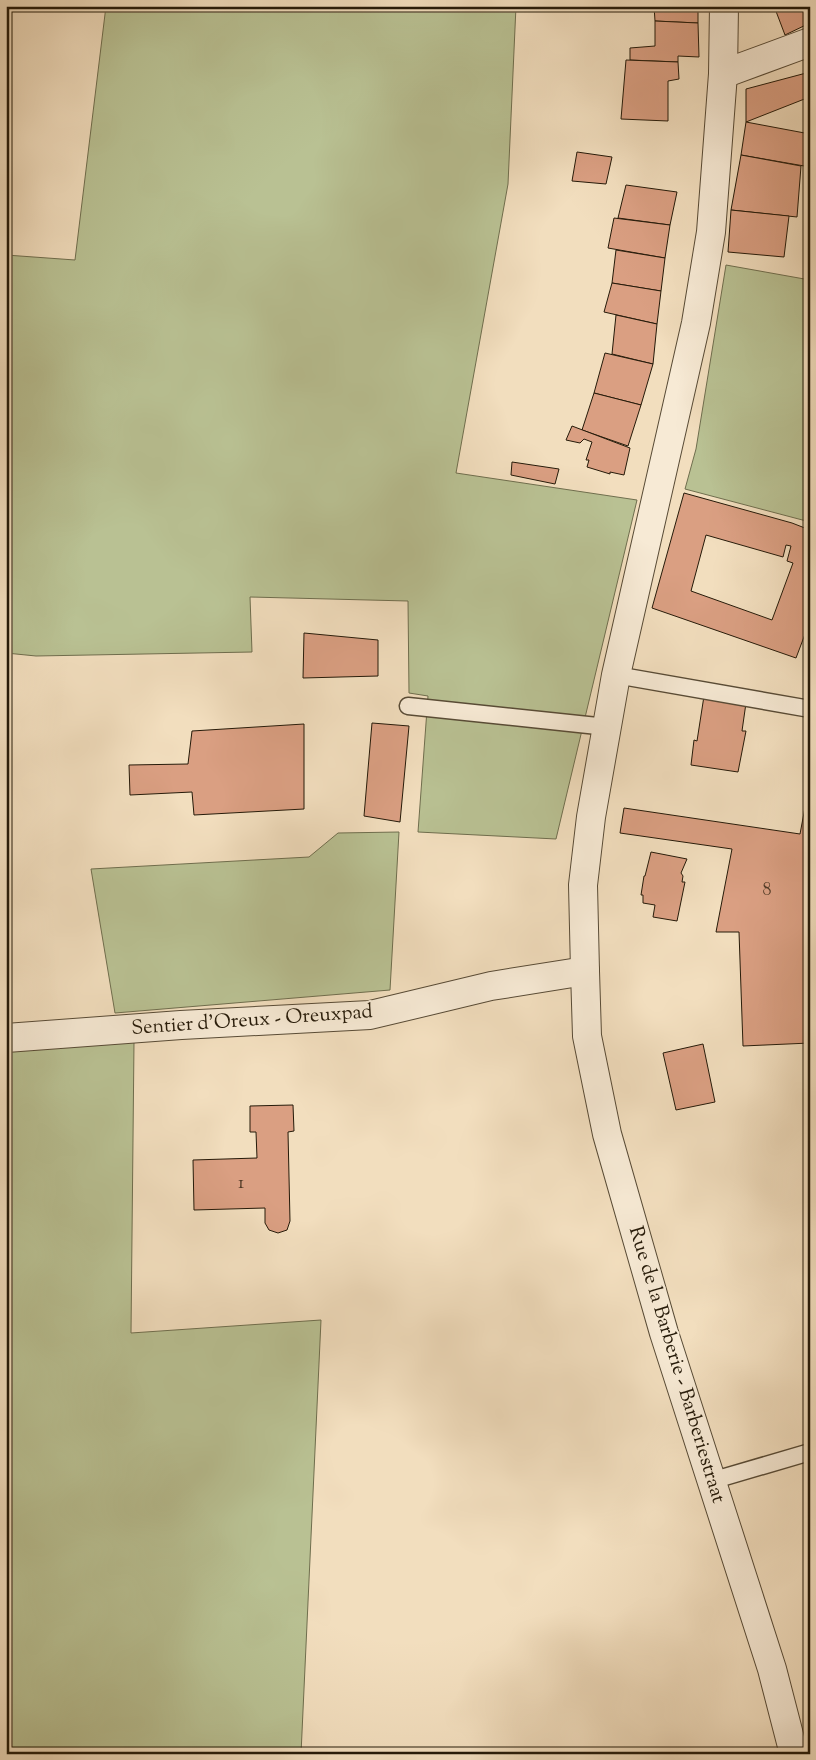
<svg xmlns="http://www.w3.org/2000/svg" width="816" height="1760" viewBox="0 0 816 1760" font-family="'Sorts Mill Goudy',serif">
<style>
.green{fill:#b9c193;stroke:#6f6e4e}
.building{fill:#da9f82;stroke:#251a09;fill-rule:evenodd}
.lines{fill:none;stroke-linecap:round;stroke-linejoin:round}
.lane-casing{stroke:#584b36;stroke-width:19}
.street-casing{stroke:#584b36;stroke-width:30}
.lane{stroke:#f7ead5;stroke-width:16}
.street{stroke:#f7ead5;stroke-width:28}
.labels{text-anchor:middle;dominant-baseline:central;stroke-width:4;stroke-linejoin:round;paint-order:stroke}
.number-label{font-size:18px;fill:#523b27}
.street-label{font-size:20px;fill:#251a09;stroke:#f7ead5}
</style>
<rect width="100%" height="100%" fill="#f2debe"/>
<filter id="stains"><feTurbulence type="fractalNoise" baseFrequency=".004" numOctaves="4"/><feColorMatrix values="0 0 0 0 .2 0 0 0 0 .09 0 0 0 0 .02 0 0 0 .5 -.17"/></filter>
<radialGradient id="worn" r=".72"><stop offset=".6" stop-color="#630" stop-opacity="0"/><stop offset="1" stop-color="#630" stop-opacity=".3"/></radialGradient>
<!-- green -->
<g class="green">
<path d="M 106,6 L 516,6 L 508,184 L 456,473 L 637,500 L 556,839 L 418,832 L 428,696 L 409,693 L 408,601 L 250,597 L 252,652 L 36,656 L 6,653 L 6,255 L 75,260 Z"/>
<path d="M 726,265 L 810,280 L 810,522 L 685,489 L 696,449 Z"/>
<path d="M 399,832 L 390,990 L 115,1013 L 91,869 L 309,857 L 338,833 Z"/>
<path d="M 134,1042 L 131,1333 L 321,1320 L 301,1754 L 6,1754 L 6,1051 Z"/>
</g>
<!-- building -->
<g class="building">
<path d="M 654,6 L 698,6 L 698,23 L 655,21 Z"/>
<path d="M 774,6 L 810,6 L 810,23 L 785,35 Z"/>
<path d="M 655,21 L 698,23 L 699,57 L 678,56 L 678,62 L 630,60 L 630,48 L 655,46 Z"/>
<path d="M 626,60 L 678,62 L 679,79 L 668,81 L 668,121 L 621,119 Z"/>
<path d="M 810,72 L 810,107 L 807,98 L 746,122 L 746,89 Z"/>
<path d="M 746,122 L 810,134 L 810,167 L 741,155 Z"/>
<path d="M 577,152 L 612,157 L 606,184 L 572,181 Z"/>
<path d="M 741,155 L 801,166 L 797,217 L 731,210 Z"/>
<path d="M 626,185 L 677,192 L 670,225 L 618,218 Z"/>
<path d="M 731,210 L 789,216 L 784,257 L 728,252 Z"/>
<path d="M 614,218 L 670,225 L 665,258 L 608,248 Z"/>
<path d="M 616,250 L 665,258 L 661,291 L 612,283 Z"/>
<path d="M 612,283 L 661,291 L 657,324 L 604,312 Z"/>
<path d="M 616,315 L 657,324 L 653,364 L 612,354 Z"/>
<path d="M 605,353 L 653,364 L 641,405 L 594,393 Z"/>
<path d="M 594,393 L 641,405 L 628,446 L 582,430 Z"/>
<path d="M 572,426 L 630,448 L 624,475 L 610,472 L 610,474 L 587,467 L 589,460 L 586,460 L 592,442 L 584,439 L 580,443 L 566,440 Z"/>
<path d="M 512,462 L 559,469 L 555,484 L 511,475 Z"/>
<path d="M 684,493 L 792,523 L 810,530 L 810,621 L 796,658 L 652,608 ZM 706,535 L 783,557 L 786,545 L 791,546 L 787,561 L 793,563 L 772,620 L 691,591 Z"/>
<path d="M 304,633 L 378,640 L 378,676 L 303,678 Z"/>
<path d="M 704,696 L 746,703 L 742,731 L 746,731 L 738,772 L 691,765 L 694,740 L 697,741 Z"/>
<path d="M 372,723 L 409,726 L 400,822 L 364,816 Z"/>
<path d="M 304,724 L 304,809 L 194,815 L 192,792 L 130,795 L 129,765 L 188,764 L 192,731 Z"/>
<path d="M 810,781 L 810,1043 L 743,1046 L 739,932 L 716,932 L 732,849 L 620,833 L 624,808 L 800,834 Z"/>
<path d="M 651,852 L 687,859 L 681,873 L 683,876 L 682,882 L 685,882 L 677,921 L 653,917 L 655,905 L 643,903 L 643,895 L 641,895 L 644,876 L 645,876 Z"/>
<path d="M 703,1044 L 715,1102 L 676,1110 L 663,1053 Z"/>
<path d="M 293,1105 L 294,1131 L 288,1132 L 290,1221 L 287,1230 L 278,1233 L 269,1230 L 265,1223 L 265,1208 L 194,1210 L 193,1160 L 257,1158 L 256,1132 L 250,1132 L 250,1106 Z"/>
</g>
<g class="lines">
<defs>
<g id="lane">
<path d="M 616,675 L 810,709"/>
<path d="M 408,706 L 607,727"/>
<path d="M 711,1481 L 810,1452"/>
</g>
<g id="street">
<path d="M 724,6 L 723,74 L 711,232 L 696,323 L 616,675 L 591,817 L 583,885 L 585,971 L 587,1036 L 607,1134 L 664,1333 L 772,1669 L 794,1754"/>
<path d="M 723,74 L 810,42"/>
<path d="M 6,1038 L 181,1025 L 370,1015 L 491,986 L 585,971"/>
</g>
</defs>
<!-- lane casing -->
<use href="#lane" class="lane-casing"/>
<!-- street casing -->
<use href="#street" class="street-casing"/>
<!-- lane -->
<use href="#lane" class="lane"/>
<!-- street -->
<use href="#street" class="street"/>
</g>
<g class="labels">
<!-- number labels -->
<g class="number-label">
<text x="767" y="891">8</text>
<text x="241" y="1184">1</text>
</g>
<!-- street labels -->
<g class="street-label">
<text transform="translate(252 1021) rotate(-4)">Sentier d'Oreux - Oreuxpad</text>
<text transform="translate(676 1365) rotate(73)">Rue de la Barberie - Barberiestraat</text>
</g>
</g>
<!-- margin -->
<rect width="816" height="1760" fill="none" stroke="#f2debe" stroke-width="25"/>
<rect x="8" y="8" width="801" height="1745" fill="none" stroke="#251a09" stroke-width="2.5"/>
<rect x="12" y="12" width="791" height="1735" fill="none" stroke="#251a09"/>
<rect width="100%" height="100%" filter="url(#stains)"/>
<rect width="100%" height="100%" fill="url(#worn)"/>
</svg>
